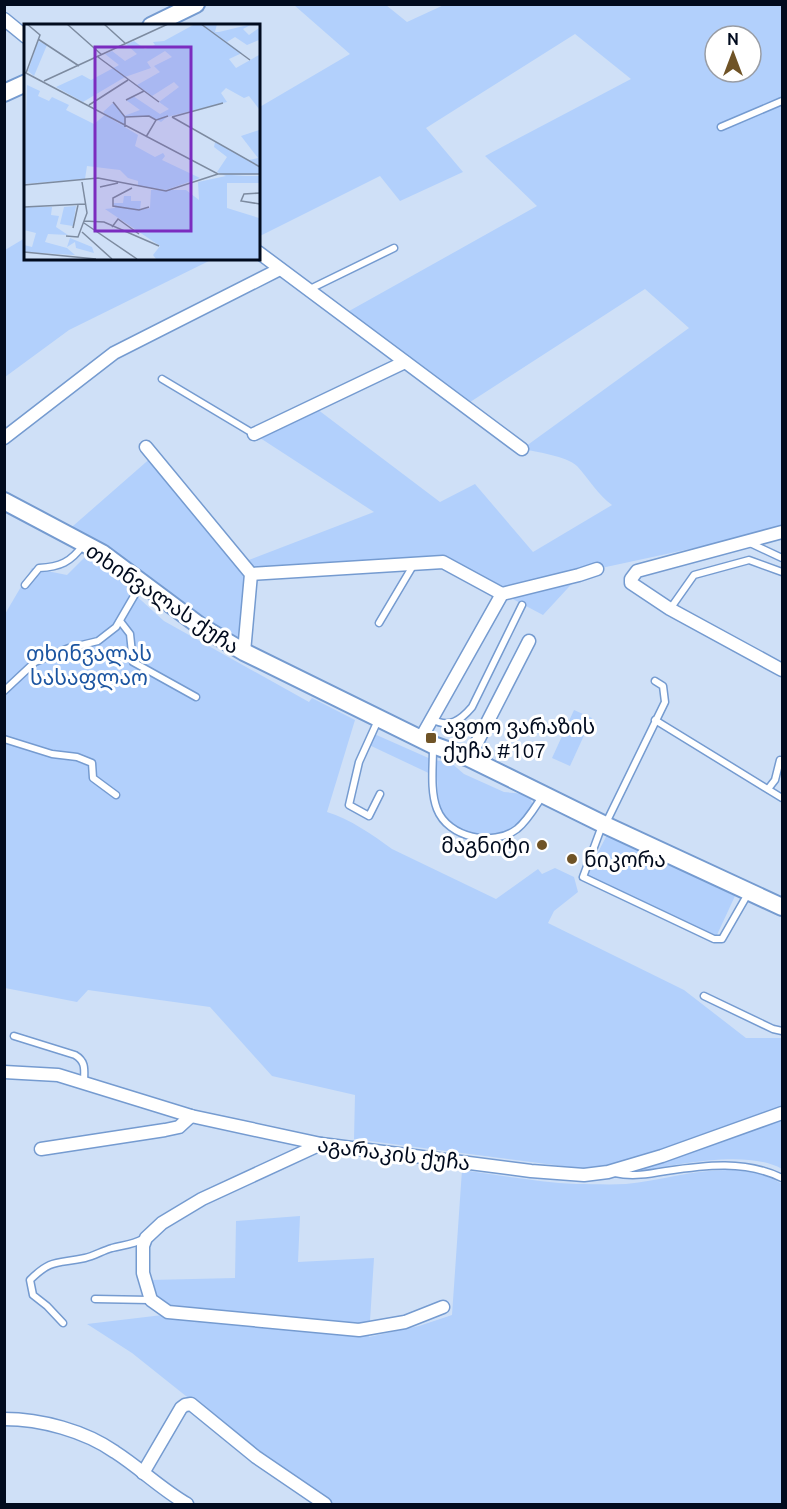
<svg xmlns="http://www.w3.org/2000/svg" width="787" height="1509" viewBox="0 0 787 1509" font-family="Ubuntu,'Noto Sans Georgian',sans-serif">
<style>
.green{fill:#b2d0fc;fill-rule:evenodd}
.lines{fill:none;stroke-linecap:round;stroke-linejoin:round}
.lane-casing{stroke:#759bd0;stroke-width:9}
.street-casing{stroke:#759bd0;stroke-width:15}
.secondary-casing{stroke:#759bd0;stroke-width:20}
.lane{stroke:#fff;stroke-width:6}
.street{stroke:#fff;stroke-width:12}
.secondary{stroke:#fff;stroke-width:16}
.poi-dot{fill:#6f5326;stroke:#fff;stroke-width:2}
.labels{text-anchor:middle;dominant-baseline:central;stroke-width:6;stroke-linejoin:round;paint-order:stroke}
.street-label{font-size:21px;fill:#010b1e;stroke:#fff}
.park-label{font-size:21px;fill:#1c55a1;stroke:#fff}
.poi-label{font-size:21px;fill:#010b1e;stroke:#fff;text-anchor:start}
.inset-road{fill:none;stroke:#7d8ba0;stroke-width:1.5}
.view{fill:#7b2cbf;fill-opacity:0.15;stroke:#7b2cbf;stroke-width:3}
.inset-edge{fill:none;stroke:#010b1e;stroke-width:3}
</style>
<rect width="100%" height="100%" fill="#cfe0f7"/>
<!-- green -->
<g class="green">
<path d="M 446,4 L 779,4 L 782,7 L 782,529 L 592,570 L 579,576 L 543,615 L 443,562 L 251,574 L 244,652 L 65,533 L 153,456 L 241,563 L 374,512 L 254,434 L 313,406 L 440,502 L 475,484 L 533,552 L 612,505 C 598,495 589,479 577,466 C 566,456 537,452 522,449 L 689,328 L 645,289 L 464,406 L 342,315 L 537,206 L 485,156 L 631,79 L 575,34 L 426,128 L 463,172 L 400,201 L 380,176 L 258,237 L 258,108 L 350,54 L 294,5 L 386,5 L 407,22 ZM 715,36 L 751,36 L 751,72 L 715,72 Z"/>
<path d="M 25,238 L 26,258 L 215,258 L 69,330 L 5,377 L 5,250 Z"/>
<path d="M 86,556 L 131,585 L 131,591 L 164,621 L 309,702 L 312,698 L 355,720 L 327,812 C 350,819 373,835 392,849 L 496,899 L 538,869 L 542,874 L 555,868 L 574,877 L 578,892 L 554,911 L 548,923 L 684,990 L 746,1038 L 782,1038 L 782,1108 L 616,1166 L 585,1169 L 354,1139 L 355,1095 L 272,1076 L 210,1007 L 88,990 L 77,1002 L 5,988 L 5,614 L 32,568 L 67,575 Z"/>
<path d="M 574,710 L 592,718 L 570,766 L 552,758 Z"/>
<path d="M 372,733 L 433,760 L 450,762 L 464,774 L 504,792 L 525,794 L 530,797 L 533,806 C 515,831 491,846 461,829 C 454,825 448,821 444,814 C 437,803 438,789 437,777 L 367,744 Z"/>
<path d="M 607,835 L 735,896 L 716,937 L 585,877 Z"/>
<path d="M 782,1119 L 782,1169 C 746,1149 678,1165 637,1171 Z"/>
<path d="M 462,1170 C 499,1175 538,1182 576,1184 C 592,1184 609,1185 626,1184 C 677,1179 734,1155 782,1184 L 782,1504 L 331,1504 L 241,1440 L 132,1353 L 87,1324 L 171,1314 L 156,1297 L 150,1280 L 235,1278 L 236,1221 L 300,1216 L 298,1262 L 374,1258 L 369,1337 L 419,1326 L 452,1315 Z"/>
</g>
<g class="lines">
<defs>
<g id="lane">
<path d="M 721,127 L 782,101"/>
<path d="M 308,290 L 394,248"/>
<path d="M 162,379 L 254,434"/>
<path d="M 750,543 L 782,558"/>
<path d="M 25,585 L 39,568 C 60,567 71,562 83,545"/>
<path d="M 670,609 L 694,575 L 749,560 L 782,572"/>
<path d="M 120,621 L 130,634 L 133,662 L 196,697"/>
<path d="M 379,623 L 414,564"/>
<path d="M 655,681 L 663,686 L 665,702 L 605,825 L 600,831 L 583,877 L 714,939 L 722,939 L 749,892"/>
<path d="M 4,691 L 35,662 L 69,648 L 98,641 L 116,627 L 141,584"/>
<path d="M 379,718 L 359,762 L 349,805 L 369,816 L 380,794"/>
<path d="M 432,719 C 449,729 461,720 472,707 L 522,605"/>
<path d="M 655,720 L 782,798"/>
<path d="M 4,739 L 52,754 L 77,757 L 92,763 L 93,778 L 116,795"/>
<path d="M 433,748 C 433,767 430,791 437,809 C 448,838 493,847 517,829 C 528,820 535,807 543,795"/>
<path d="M 768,789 L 775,780 L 780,760"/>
<path d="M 704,996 L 773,1029 L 782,1031"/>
<path d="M 14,1036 L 75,1055 C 87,1062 84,1071 84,1083"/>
<path d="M 615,1173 C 632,1177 649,1174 666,1171 C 706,1165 745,1160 782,1178"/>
<path d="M 95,1299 L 150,1300"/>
<path d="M 63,1323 L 47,1306 L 33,1295 L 30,1280 C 52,1258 58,1264 85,1258 C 94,1256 102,1251 112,1248 C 123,1245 132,1245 143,1239"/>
</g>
<g id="street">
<path d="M 4,19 L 26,37"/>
<path d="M 258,252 L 522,449"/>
<path d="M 254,434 L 405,362"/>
<path d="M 4,438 L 114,353 L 280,269"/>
<path d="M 146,447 L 251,574 L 244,652"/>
<path d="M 782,532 L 637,571 L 631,579 L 631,583 L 670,609 L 782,670"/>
<path d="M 251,574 L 443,562 L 502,594"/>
<path d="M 421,738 L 502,594 L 579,575 L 597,569"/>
<path d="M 469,758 L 529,641"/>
<path d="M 4,1072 L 58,1075 L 191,1116 L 321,1144 L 531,1171 L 584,1175 L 608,1172 L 662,1156 L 782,1113"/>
<path d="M 321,1144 L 202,1199 L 162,1223 L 146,1238 L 143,1246 L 143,1273 L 151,1300 L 168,1312 L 359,1330 L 405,1322 L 443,1307"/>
<path d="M 41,1149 L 165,1130 L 179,1127 L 191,1116"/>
<path d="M 4,1419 C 41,1419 85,1431 115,1452 C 140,1468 161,1489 187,1504"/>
<path d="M 143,1473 L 181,1408 L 185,1405 L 191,1404 L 256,1457 L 325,1504"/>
</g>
<g id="secondary">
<path d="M 151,26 L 196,4"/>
<path d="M 4,93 L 26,83"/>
<path d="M 4,501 L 102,553 L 200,626 L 244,652 L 433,745 L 469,758 L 605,825 L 782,907"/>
</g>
</defs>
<!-- lane casing -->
<use href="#lane" class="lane-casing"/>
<!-- street casing -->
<use href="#street" class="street-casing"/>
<!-- secondary casing -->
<use href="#secondary" class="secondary-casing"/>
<!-- lane -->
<use href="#lane" class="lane"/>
<!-- street -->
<use href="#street" class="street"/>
<!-- secondary -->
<use href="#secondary" class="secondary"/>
</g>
<!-- markers -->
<g class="poi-dot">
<rect x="425" y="732" width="12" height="12" rx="3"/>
<circle cx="542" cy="845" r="6"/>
<circle cx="572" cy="859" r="6"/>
</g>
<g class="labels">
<!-- street labels -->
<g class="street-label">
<text transform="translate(163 598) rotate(34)">თხინვალას ქუჩა</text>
<text transform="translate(394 1153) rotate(7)">აგარაკის ქუჩა</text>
</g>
<!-- park labels -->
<g class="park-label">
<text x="89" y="653">თხინვალას<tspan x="89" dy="24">სასაფლაო</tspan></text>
</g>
<!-- poi labels -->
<g class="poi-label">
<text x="443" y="726">ავთო ვარაზის<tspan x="443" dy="24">ქუჩა #107</tspan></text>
<text x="530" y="845" text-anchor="end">მაგნიტი</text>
<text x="584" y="859">ნიკორა</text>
</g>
</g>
<!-- overview -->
<g transform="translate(24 24)">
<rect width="236" height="236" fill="#cfe0f7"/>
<path d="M 171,0 L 193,0 L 191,8 L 195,8 L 228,0 L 219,5 L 225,11 L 235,4 L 235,16 L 223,21 L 211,13 L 203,18 L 218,29 L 205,35 L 212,44 L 235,31 L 235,85 L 225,72 L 220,74 L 202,64 L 197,69 L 203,78 L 143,93 L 137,98 L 125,92 L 102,93 L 101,103 L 79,88 L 89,79 L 100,92 L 116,86 L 102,76 L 109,72 L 136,90 L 145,85 L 135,78 L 155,63 L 150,58 L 128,72 L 113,61 L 136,48 L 130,42 L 148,33 L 141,27 L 123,38 L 127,44 L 101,53 L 59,78 L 32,63 L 58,51 L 67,56 L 95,41 L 81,30 L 88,27 L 101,37 L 113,30 L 102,20 L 110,17 L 121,25 L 131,21 L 129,18 L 140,17 ZM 14,17 L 23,21 L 10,52 L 4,47 ZM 3,61 L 16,67 L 14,72 L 25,77 L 28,73 L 45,81 L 42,86 L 70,100 L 81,91 L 114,111 L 111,122 L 131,133 L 139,129 L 141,132 L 138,136 L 176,154 L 142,166 L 114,162 L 114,157 L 104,154 L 96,146 L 63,142 L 61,155 L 0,160 ZM 235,106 L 235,150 L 207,152 L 235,152 L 235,159 L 203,159 L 203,184 L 235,194 L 235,235 L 132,235 L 129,231 L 136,222 L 81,185 L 91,184 L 89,179 L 99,179 L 100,172 L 107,172 L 107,177 L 117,177 L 116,186 L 126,184 L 127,166 L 162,166 L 175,176 L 174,158 L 202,152 L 193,148 L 203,133 L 190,123 L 191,118 L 225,136 L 234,134 L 217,112 ZM 52,182 L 49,202 L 36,200 L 40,183 ZM 0,183 L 28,183 L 27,191 L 35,192 L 32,203 L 44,211 L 24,210 L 21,218 L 43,224 L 51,231 L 0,228 L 0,221 L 8,223 L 12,209 L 0,206 ZM 46,214 L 68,223 L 70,229 L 52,224 L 51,218 L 43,223 Z" fill="#b2d0fc"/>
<path class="inset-road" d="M 43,0 L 78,31M 80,0 L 102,20M 177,0 L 226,36M 14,15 L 55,42M 74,33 L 135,78M 0,48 L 194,150 L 236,150M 2,49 L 16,11 L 3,0M 20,57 L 144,0M 102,76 L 120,67M 89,78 L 101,93 L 101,103M 65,81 L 104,56M 101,93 L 125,92 L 132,96M 148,93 L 236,143M 148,93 L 199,79M 122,113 L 132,96 L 144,92M 0,161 L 74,154 L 142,167 L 194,150M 76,163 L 94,159M 108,164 L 89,174 L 89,182 L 115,186 L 125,183M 236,169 L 220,170 L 217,177 L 236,180M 0,183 L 61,180M 60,197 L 80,198 L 135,222M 60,199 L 113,235M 88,203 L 94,195 L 115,210M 49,204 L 54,181M 58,208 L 88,235M 42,212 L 54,213 L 63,189 L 58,158M 0,228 L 72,235"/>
<path class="view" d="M 71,23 L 167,23 L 167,207 L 71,207 Z"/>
<rect width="236" height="236" class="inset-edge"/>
</g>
<!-- border -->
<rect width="787" height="1509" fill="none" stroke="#010b1e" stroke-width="12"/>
<!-- north arrow -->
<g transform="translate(733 54)"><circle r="28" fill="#ffffff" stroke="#999da5" stroke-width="1.5"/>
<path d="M0-4.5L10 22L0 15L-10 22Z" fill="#6f5326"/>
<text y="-9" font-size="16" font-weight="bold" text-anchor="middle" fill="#010b1e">N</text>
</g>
</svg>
